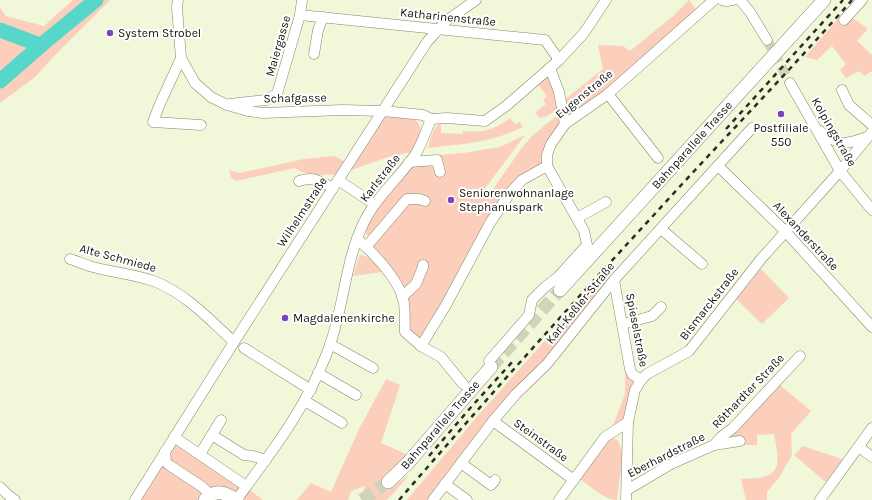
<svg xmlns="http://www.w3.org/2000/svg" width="872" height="500" viewBox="0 0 872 500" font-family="Karla,sans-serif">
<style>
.green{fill:#fbcfbb}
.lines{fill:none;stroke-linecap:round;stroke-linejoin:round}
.river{stroke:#57d7ca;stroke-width:15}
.minor-tunnel{stroke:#d0d5ba;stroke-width:10;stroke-dasharray:10 5;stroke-linecap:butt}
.major-tunnel{stroke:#d0d5ba;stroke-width:13;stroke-dasharray:13 6;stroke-linecap:butt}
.minor-casing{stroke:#83886d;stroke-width:11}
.major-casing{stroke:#83886d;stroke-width:14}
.minor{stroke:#fff;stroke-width:10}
.major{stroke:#fff;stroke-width:13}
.rail{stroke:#2a2d21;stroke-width:2.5;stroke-dasharray:5 5;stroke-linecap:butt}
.poi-dot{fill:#7b45bc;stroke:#fff;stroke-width:1.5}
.labels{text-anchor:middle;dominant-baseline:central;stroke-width:4;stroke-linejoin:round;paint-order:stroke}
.street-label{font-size:12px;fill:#12140a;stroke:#fff}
.poi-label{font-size:12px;fill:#12140a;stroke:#fff;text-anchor:start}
</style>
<rect width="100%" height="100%" fill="#f1f7d9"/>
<!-- green -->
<g class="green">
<path d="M 73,0 L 110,0 L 56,54 L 35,77 L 0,103 L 0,8 L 6,16 L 44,26 Z"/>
<path d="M 689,0 L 697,11 L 636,66 L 567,121 L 563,101 L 603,69 L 598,45 L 623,46 L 630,51 L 672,17 Z"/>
<path d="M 844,12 L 867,28 L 867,30 L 857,41 L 872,55 L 872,71 L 864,76 L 859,71 L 846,78 L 840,70 L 846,64 L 832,46 L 817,60 L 805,57 Z"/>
<path d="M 549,72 L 560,107 L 547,116 L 540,118 L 535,113 L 546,104 L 543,100 L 547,96 L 537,83 Z"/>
<path d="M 384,113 C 395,115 422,114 420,131 C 420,138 415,146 412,152 L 388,157 L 346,172 Z"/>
<path d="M 560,113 L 563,124 L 543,165 L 520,177 L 506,190 L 488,219 L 442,303 L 420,339 L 409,328 L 390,269 L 373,246 L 365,232 L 366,224 L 376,209 L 417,157 L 463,153 L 500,147 L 525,135 L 483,191 L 489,195 L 521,149 L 532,136 Z"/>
<path d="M 510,118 L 515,124 L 520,122 L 523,127 C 491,143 463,144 428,148 C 431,139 432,127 441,123 L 441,133 L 462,134 L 463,131 C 483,133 494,130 510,118 Z"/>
<path d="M 335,156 L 347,163 L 340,174 C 325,175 307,177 295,168 L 236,181 L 231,177 L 229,170 L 240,173 L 304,159 Z"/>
<path d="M 360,255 C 370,255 376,265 382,272 L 353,276 Z"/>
<path d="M 759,267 L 789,298 L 762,324 L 734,297 Z"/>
<path d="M 606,272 L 615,277 L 431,500 L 407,500 L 476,418 Z"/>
<path d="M 625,366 L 638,380 L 625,420 L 611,431 L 625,394 Z"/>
<path d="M 386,379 L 400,385 L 381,443 L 408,455 L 378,482 L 386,492 L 408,475 L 406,479 L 387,500 L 361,500 L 365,486 L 351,491 L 348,500 L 297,500 L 311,483 L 331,492 L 359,429 Z"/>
<path d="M 779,384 L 811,411 L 791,434 L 792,455 L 778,479 L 767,492 L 767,500 L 746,500 L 741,479 C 749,478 759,479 766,476 C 784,471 776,447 774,434 L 757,435 L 757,445 L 743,445 L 742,437 L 722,440 Z"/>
<path d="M 175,438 L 244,486 L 263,500 L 137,500 Z"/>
<path d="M 613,438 L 618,441 L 623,453 L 617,500 C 605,500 590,486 580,479 L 608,441 Z"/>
<path d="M 803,446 L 845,460 L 827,483 L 794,455 Z"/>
</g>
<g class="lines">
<!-- river -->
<g class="river">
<path d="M 0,30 L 40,45"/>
<path d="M 0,81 L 46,41 L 96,0"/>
</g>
<!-- minor-tunnel -->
<path class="minor-tunnel" d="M 767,40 L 790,83"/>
<!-- major-tunnel -->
<g class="major-tunnel">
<path d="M 491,367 L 560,290"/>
<path d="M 362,500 L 388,482"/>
</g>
<defs>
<g id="minor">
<path d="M 178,0 L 177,7 L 181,58 L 195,83 L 211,97 L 227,105 L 248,111 L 263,113 L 342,110 L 383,111 L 423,115 L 431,119"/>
<path d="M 722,0 L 727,1 L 733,0"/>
<path d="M 740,0 L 750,12 L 767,40"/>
<path d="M 300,15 L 545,40 L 559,60"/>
<path d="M 844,20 L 862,0"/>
<path d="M 314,54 L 318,30 L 323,17"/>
<path d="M 181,58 L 159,106 L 153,122 L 201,125"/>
<path d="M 550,68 L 559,92 L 565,124"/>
<path d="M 790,83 L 840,171 L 872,210"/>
<path d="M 842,90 L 849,105 L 872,125"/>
<path d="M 608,94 L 658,158"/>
<path d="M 230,104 L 266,100 L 277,94 L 300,15 L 302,0"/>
<path d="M 431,119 L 447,118 L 485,121 L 506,106 L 559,60 L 584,33 L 606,0"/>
<path d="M 820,131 C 838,146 846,145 867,137"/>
<path d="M 409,162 L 437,160 L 440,172"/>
<path d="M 718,166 L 785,231 L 872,327"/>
<path d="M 338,180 L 374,204"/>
<path d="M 299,181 C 314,176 319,181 333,188"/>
<path d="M 577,218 L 606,202"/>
<path d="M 661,229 L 702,264"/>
<path d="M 357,239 C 373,252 397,278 403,298 C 406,309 404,321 405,332 L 421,346 L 441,357 L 463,384"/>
<path d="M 366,247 L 407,199 L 419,199 L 425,201"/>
<path d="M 70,259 C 77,261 85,265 93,267 C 114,273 136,274 156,282 C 186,294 210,320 234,342"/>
<path d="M 614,280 L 630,369 L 632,374 L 641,380"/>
<path d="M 402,297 L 416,284 L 423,267 L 423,265"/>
<path d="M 623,324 L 652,316 L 661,307"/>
<path d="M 330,344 L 373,368"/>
<path d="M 421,346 L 446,305 L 490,223 L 510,193 L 522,180 L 547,166"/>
<path d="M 244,348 L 311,390"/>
<path d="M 489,361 L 529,315 L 532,300 L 545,287 L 558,277 L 587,245 L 584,231 L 547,166 L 547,155 L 551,144 L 565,124 L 608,94 L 714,0"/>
<path d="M 318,373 L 356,395"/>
<path d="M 305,401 L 342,423"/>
<path d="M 493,421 L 574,480"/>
<path d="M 212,435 L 244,455 L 253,456 L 266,460"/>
<path d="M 174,437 L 246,486"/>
<path d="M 714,445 L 721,437 L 733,428 L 800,356"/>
<path d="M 859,447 L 872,457"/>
<path d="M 165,451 L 166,462 L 169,465 L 201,486 L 210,494"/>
<path d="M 200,454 L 221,420"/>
<path d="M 461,463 L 491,485 L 495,480"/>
<path d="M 445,484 L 467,500"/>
<path d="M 0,487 L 8,495 L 15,500"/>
<path d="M 627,490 L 671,464 L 714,445 L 740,441"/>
<path d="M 237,499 C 271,453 306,408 327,353 C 344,311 344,263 364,222 C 377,196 399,178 415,155 C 422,144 426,131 431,119"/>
<path d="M 135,500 L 234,342 L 427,42 L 446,21 L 476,0"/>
<path d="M 433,500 L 493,421 L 516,394 L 547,364 L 614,280 L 752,128"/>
<path d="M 559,500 L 605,437 L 628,422"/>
<path d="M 626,500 L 628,422 L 635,390 L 641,380 L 647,374 L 689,351 L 761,259 L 840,171 L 872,132"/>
<path d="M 820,500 L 872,428"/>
</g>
<g id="major">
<path d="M 560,290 L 824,0"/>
<path d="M 388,482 L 407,464 L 491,367"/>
<path d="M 205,500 C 215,488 226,493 237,500"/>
</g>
</defs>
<!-- minor casing -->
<use href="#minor" class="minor-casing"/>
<!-- major casing -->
<use href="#major" class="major-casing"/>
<!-- minor -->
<use href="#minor" class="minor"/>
<!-- major -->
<use href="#major" class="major"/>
<!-- rail -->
<g class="rail">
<path d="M 726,129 L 843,0"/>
<path d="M 429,456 L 472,406 L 514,360"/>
<path d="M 399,500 C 482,404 566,310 652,217 C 718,144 787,74 852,0"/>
</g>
</g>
<!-- markers -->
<g class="poi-dot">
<circle cx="110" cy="33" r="4"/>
<circle cx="781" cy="114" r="4"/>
<circle cx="451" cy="200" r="4"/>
<circle cx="285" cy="318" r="4"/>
</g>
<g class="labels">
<!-- street labels -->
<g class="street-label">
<text transform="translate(448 17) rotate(6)">Katharinenstraße</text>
<text transform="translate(278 46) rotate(-74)">Maiergasse</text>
<text transform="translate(584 94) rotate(-39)">Eugenstraße</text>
<text transform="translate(295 98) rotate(-1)">Schafgasse</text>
<text transform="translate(834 132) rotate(60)">Kolpingstraße</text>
<text transform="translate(692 145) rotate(-48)">Bahnparallele Trasse</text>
<text transform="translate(380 178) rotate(-52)">Karlstraße</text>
<text transform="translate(302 212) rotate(-57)">Wilhelmstraße</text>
<text transform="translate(806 236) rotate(47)">Alexanderstraße</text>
<text transform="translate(118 258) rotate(15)">Alte Schmiede</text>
<text transform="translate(580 303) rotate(-51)">Karl-Keßler-Straße</text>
<text transform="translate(709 304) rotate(-52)">Bismarckstraße</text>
<text transform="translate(637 330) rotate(79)">Spieselstraße</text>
<text transform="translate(748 391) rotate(-46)">Röthardter Straße</text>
<text transform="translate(440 425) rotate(-49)">Bahnparallele Trasse</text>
<text transform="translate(541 440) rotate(36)">Steinstraße</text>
<text transform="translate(666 455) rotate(-27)">Eberhardstraße</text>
</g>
<!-- poi labels -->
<g class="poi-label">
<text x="118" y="33">System Strobel</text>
<text x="781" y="128" text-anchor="middle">Postfiliale<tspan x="781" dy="14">550</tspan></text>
<text x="459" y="193">Seniorenwohnanlage<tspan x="459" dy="14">Stephanuspark</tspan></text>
<text x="293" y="318">Magdalenenkirche</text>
</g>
</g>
</svg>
